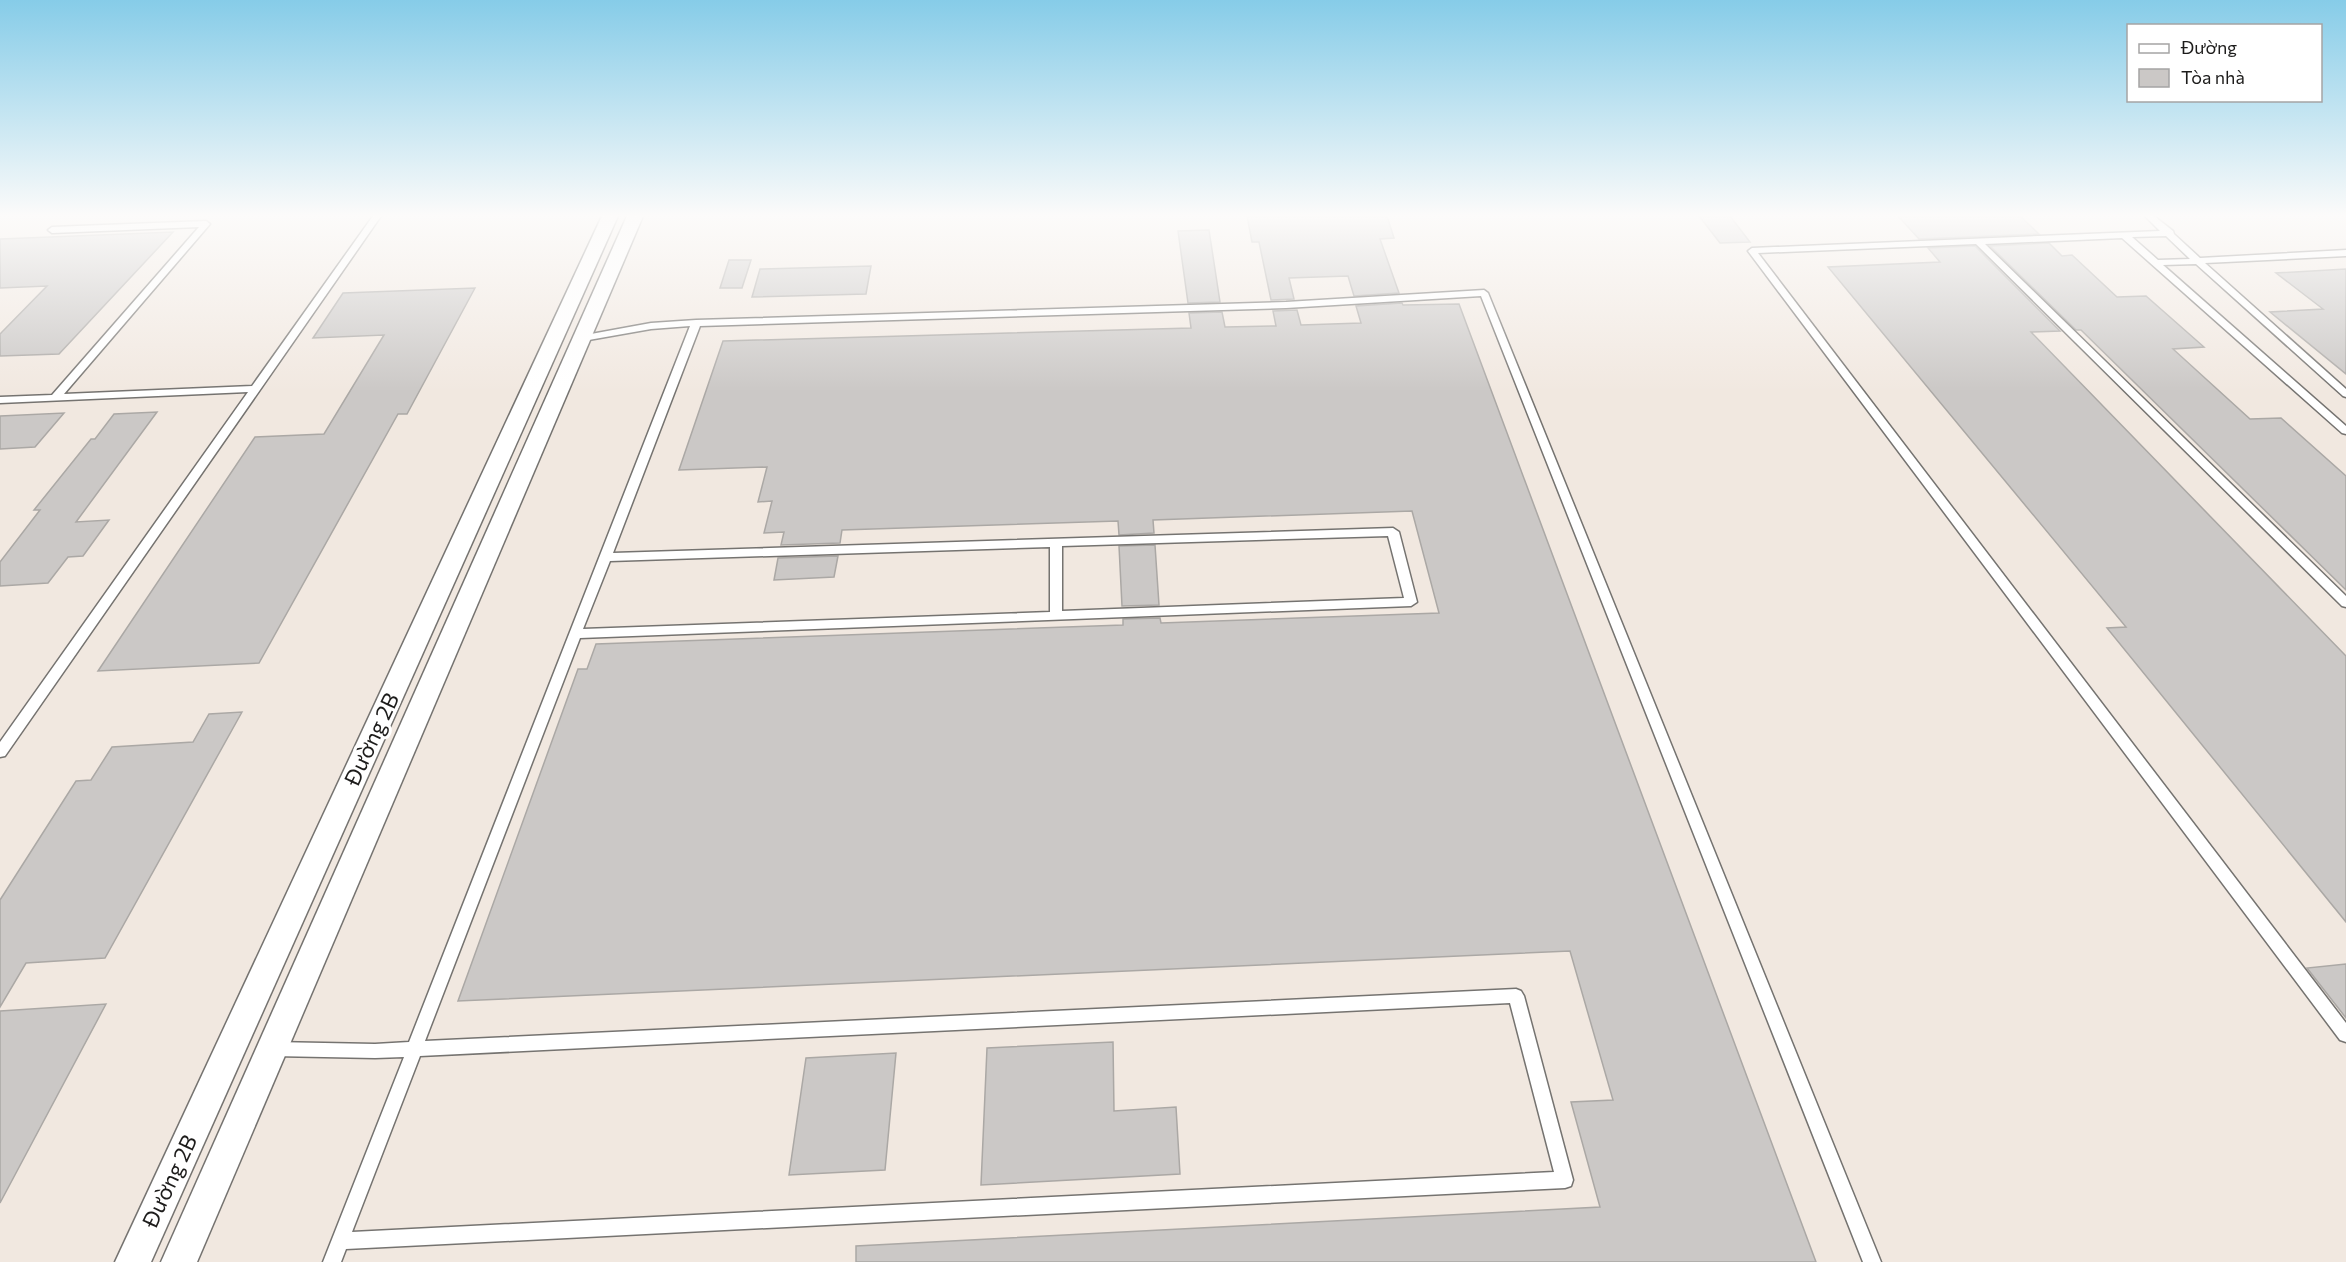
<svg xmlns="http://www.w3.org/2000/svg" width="2346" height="1262" viewBox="0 0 2346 1262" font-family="Commissioner,sans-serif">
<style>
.built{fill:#f1e8e0}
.building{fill:#cbc8c6;stroke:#aba8a5;stroke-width:1.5}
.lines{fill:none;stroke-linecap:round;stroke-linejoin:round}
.service-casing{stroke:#757370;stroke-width:3}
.minor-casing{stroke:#757370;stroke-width:3}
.service{fill:#fff;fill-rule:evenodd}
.minor{fill:#fff;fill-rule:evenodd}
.labels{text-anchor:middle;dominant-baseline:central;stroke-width:6;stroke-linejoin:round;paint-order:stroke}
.street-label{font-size:22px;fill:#1d1c1b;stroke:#fff}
</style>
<rect width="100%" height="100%" fill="#f9f6f3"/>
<!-- built -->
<rect class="built" x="0" y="216" width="2346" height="1046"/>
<!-- building -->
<g class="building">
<path d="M 1247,216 L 1387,216 L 1394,238 L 1380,239 L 1399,293 L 1354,296 L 1348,276 L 1289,278 L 1294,299 L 1271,300 L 1259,242 L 1252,242 Z"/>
<path d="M 1699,216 L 1730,216 L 1750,242 L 1720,243 Z"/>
<path d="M 1898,216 L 2020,216 L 2039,234 L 1919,239 Z"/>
<path d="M 1209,230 L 1220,302 L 1188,303 L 1178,231 Z"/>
<path d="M 173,232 L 59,354 L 0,356 L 0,334 L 47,286 L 0,288 L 0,239 Z"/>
<path d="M 2049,243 L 2062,256 L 2072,255 L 2117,297 L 2146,296 L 2204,347 L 2173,349 L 2250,419 L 2281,418 L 2346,476 L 2346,590 L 2081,330 L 2076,330 L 1990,246 Z"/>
<path d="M 1975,246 L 2060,331 L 2031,332 L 2346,656 L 2346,922 L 2107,628 L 2126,627 L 1828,267 L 1940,262 L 1928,248 Z"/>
<path d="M 729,260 L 751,260 L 742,288 L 720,288 Z"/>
<path d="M 871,266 L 866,294 L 752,297 L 760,269 Z"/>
<path d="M 2346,269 L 2346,374 L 2270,312 L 2323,309 L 2276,273 Z"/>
<path d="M 475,288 L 407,414 L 398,414 L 259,663 L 98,671 L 255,437 L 324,434 L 384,335 L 313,338 L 343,293 Z"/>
<path d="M 1402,303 L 1403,305 L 1459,304 L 1816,1262 L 856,1262 L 856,1246 L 1600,1207 L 1571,1102 L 1613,1100 L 1570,951 L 458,1001 L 578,669 L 587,669 L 596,644 L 1123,625 L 1123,619 L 1160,618 L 1161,623 L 1439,613 L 1412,511 L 1153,520 L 1154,533 L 1119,535 L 1118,521 L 842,530 L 840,543 L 781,545 L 784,532 L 764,533 L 772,501 L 758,502 L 767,467 L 679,470 L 723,341 L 1191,328 L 1189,313 L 1222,312 L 1225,327 L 1276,326 L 1273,311 L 1297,310 L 1301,325 L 1361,323 L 1356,306 Z"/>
<path d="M 157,412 L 76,522 L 109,520 L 83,556 L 68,557 L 48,583 L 0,586 L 0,562 L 40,510 L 34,510 L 91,439 L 95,439 L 114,414 Z"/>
<path d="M 64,413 L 35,447 L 0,449 L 0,416 Z"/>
<path d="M 1155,545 L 1159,605 L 1122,606 L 1119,546 Z"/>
<path d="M 838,556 L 834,577 L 774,580 L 778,558 Z"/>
<path d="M 242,712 L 105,958 L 26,963 L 0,1007 L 0,900 L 76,781 L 91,780 L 112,747 L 193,742 L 209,714 Z"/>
<path d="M 2346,964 L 2346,1018 L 2307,968 Z"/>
<path d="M 106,1004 L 0,1203 L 0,1011 Z"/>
<path d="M 1113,1042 L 1114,1111 L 1176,1107 L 1180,1174 L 981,1185 L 987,1048 Z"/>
<path d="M 896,1053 L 885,1170 L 789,1175 L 806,1058 Z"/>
</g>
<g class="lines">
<defs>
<g id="service">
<path d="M 373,216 L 381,216 L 5,756 L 0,757 L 0,742 L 248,392 L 0,403 L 0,397 L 52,395 L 199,227 L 52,233 L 48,230 L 52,227 L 206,221 L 210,224 L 64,394 L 252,386 Z"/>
<path d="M 2145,216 L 2154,216 L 2173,231 L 2174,234 L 2200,258 L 2346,250 L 2346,256 L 2205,263 L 2346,389 L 2346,397 L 2343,396 L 2196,264 L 2163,265 L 2346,426 L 2346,434 L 2342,433 L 2122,238 L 1985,244 L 2346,596 L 2346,607 L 2342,606 L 1976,244 L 1758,253 L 2346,1023 L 2346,1042 L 2340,1040 L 1748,251 L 1752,248 L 2160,231 ZM 2166,236 L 2190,259 L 2158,260 L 2132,237 Z"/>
<path d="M 1484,290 L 1488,293 L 1881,1262 L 1863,1262 L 1481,296 L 1286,308 L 700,326 L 613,553 L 1393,528 L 1399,532 L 1417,602 L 1411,606 L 580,638 L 425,1041 L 1516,989 L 1521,991 L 1524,996 L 1573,1180 L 1571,1186 L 1565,1188 L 346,1249 L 341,1262 L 323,1262 L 404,1057 L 375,1058 L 273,1056 L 267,1054 L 265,1049 L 267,1044 L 273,1042 L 375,1044 L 409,1042 L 690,326 L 651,329 L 583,341 L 580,340 L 580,336 L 651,323 L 696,320 L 1286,302 ZM 1388,536 L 1404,598 L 1062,611 L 1062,546 ZM 1050,547 L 1050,612 L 583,629 L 610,561 ZM 1510,1003 L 1554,1172 L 352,1232 L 420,1056 Z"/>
</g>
<g id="minor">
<path d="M 602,216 L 618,216 L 151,1262 L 115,1262 Z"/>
<path d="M 627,216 L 643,216 L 197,1262 L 161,1262 Z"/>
</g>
</defs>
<!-- service casing -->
<use href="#service" class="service-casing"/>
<!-- minor casing -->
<use href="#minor" class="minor-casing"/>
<!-- service -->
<use href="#service" class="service"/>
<!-- minor -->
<use href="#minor" class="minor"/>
</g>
<!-- sky -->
<linearGradient id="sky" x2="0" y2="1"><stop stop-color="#86cce8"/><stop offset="0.55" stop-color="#fcfbfa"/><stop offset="1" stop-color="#fcfbfa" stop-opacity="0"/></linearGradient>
<rect width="2346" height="392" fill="url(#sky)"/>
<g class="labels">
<!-- street labels -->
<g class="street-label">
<text transform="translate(371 739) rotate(-65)">Đường 2B</text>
<text transform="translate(169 1181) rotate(-65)">Đường 2B</text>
</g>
</g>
<!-- legend -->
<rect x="2127" y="24" width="195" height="78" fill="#ffffff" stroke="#a5a4a4" stroke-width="1.5"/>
<rect x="2139" y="44" width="30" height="9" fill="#ffffff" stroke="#a5a4a4" stroke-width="1.5"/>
<text x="2181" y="54" font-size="18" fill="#1d1c1b">Đường</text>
<rect x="2139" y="69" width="30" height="18" fill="#cbc8c6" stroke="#a5a4a4" stroke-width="1.5"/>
<text x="2181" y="84" font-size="18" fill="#1d1c1b">Tòa nhà</text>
</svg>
